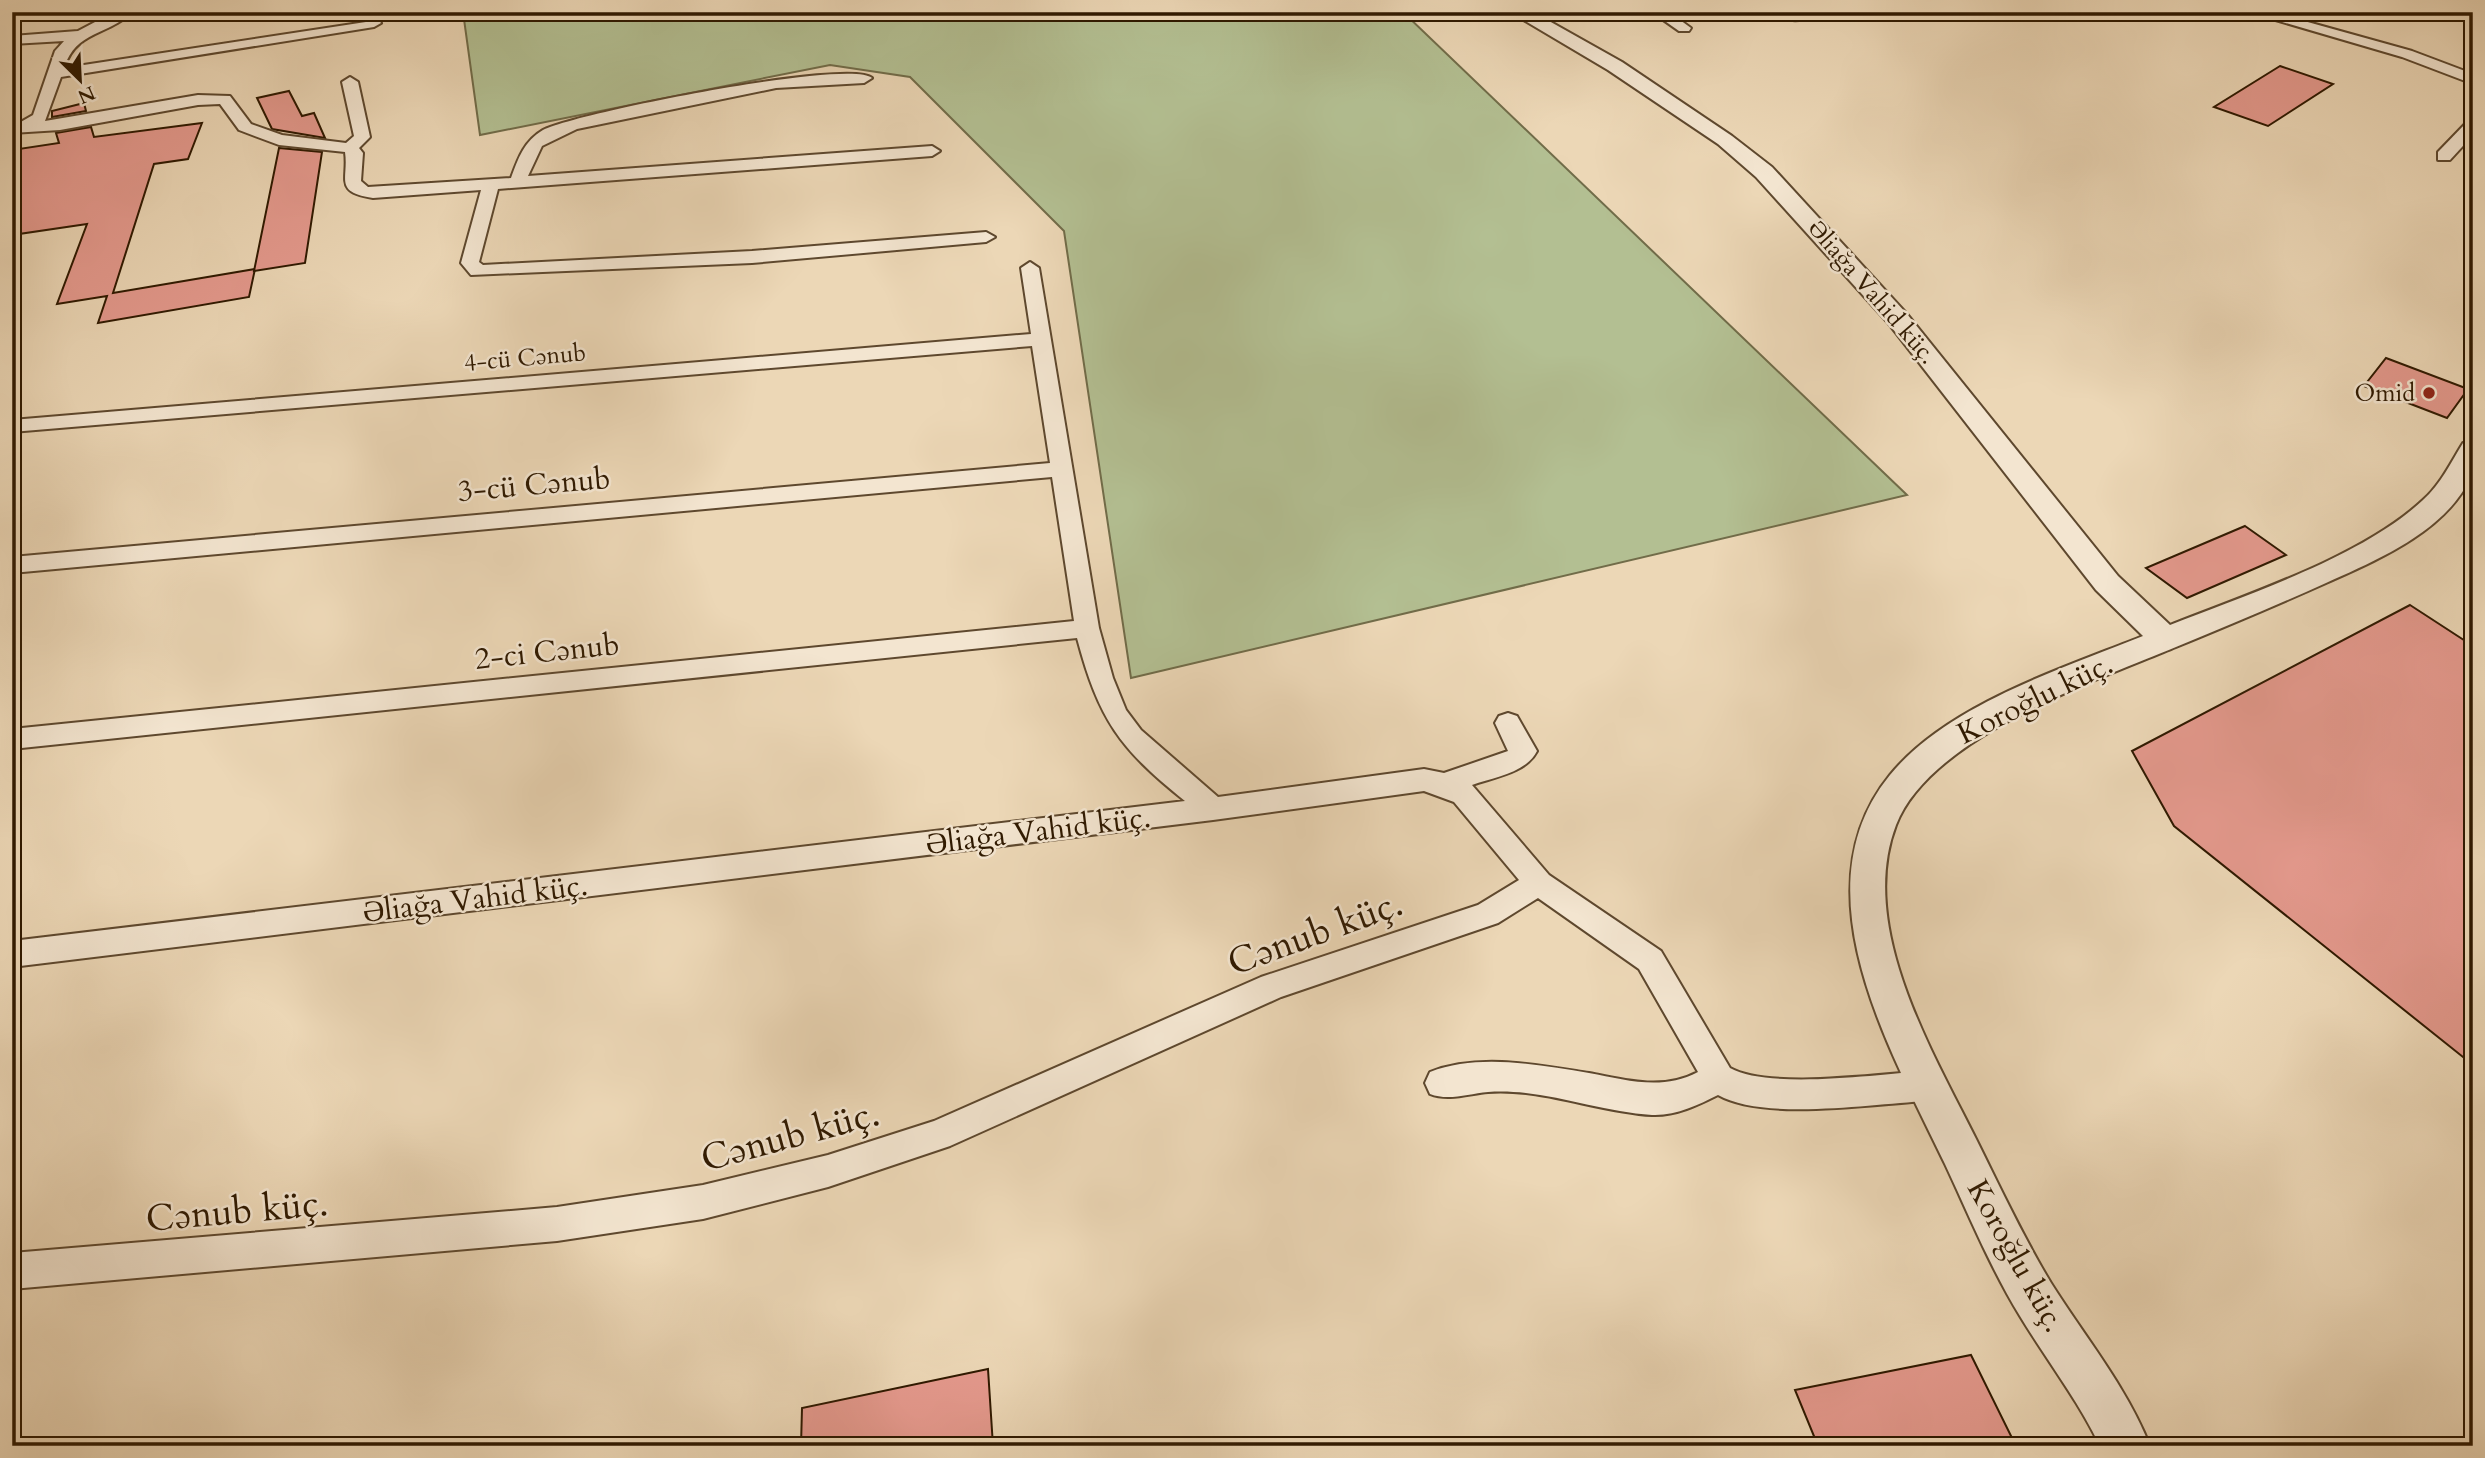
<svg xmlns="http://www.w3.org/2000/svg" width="2485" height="1458" viewBox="0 0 2485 1458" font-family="Cardo,serif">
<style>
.green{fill:#b3bf92;stroke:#716c49;stroke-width:2}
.building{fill:#e4998d;stroke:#2f1900;stroke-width:2}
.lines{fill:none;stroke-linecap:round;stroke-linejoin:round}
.minor-casing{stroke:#5e482e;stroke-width:4}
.tertiary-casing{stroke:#5e482e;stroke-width:4}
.minor{fill:#f3e5d0;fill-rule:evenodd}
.tertiary{fill:#f3e5d0;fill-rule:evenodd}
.poi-dot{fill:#8f2418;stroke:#f3e5d0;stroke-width:2.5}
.labels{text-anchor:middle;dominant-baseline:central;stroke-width:5;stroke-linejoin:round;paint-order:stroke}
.far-street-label{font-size:24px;fill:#2f1900;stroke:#f3e5d0}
.far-poi-label{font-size:24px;fill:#2f1900;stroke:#f3e5d0;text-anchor:end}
.street-label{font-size:30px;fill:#2f1900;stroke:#f3e5d0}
.near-street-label{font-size:37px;fill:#2f1900;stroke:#f3e5d0}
</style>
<rect width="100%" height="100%" fill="#ecd7b6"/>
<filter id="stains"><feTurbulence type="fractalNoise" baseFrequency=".00286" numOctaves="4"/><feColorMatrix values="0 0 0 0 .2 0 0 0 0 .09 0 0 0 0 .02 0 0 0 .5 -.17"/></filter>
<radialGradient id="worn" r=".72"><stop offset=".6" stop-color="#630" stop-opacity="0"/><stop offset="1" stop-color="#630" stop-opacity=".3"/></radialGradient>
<!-- green -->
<path class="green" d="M 463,12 L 1299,12 L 1303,16 L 1403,12 L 1907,495 L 1131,678 L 1064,231 L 910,77 L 830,65 L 480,135 Z"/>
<!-- building -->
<g class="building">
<path d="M 2280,66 L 2333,84 L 2268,126 L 2214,107 Z"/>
<path d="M 289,91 L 302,116 L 314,113 L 325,138 L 272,129 L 257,98 Z"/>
<path d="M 84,103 L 86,111 L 52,117 L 52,111 Z"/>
<path d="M 202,123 L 188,159 L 154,164 L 113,293 L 255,269 L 249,297 L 98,323 L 107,296 L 57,304 L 87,224 L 12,235 L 12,150 L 59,143 L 56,133 L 91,127 L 94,137 Z"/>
<path d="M 279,148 L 322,152 L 305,263 L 254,271 Z"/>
<path d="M 2386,358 L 2468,389 L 2447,418 L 2364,386 Z"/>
<path d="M 2245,526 L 2286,555 L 2187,598 L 2146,568 Z"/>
<path d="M 2410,605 L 2473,646 L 2473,1065 L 2174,826 L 2132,751 Z"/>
<path d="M 1971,1355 L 2016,1446 L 1818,1446 L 1795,1390 Z"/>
<path d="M 988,1369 L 993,1446 L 801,1446 L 802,1408 Z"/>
</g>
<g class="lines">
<defs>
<g id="minor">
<path d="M 114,12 L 132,12 C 108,36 76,30 64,68 L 379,20 L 381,23 L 374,27 L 61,77 L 45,121 L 198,95 L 230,96 L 251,124 L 282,135 L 346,143 L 354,136 L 342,82 L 350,77 L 358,82 L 370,137 L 359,148 L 363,153 L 361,181 L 368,187 L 511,178 C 518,159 524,141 543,130 C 575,113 852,58 872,78 L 864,83 L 776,88 L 577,129 L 542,146 L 528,176 L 932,146 L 940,151 L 932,156 L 498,189 L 479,262 L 483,265 L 752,251 L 986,232 L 995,237 L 986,242 L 752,263 L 471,275 L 461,263 L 481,190 L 373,198 C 333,192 349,179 345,152 L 279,145 L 239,130 L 220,104 L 198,105 L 60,130 L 12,133 L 12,127 L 33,115 L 55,51 L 64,41 L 12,44 L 12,36 L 78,31 Z"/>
<path d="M 1652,12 L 1669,12 L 1691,28 L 1689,31 L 1679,31 Z"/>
<path d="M 1829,12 C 1820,19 1788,24 1779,16 L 1784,12 Z"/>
<path d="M 1987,12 L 2018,12 C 2011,19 1994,19 1987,12 Z"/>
<path d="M 2248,12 L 2272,12 L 2412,51 L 2473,74 L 2473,84 L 2402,57 Z"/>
<path d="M 2473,120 L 2473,135 L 2450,160 L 2438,160 L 2438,152 L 2467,122 Z"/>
<path d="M 1030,262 L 1039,268 L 1099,628 L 1113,678 L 1126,710 L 1141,730 L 1218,797 L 1424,769 L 1444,773 L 1508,751 L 1495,723 L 1499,716 L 1508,713 L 1517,716 L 1537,751 C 1526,773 1494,777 1472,785 L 1549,875 L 1661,951 L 1730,1068 C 1770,1090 1878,1074 1927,1071 L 1938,1075 L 1943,1086 L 1938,1097 L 1927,1101 C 1872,1104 1764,1121 1718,1095 C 1698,1105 1676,1116 1652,1115 C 1597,1112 1544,1088 1488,1092 C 1468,1094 1448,1101 1430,1094 L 1425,1083 L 1430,1072 C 1479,1053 1538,1065 1589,1073 C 1627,1080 1662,1091 1698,1072 L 1639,969 L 1538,898 L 1498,923 L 1281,997 L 950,1146 L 828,1187 L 703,1219 L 557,1241 L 12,1289 L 12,1253 L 557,1207 L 703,1185 L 828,1155 L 934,1121 L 1261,977 L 1478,905 L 1519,880 L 1454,802 L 1424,791 L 1213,820 L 12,967 L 12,941 L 1185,801 C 1119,748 1099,720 1077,638 L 12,749 L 12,729 L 1074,621 L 1052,477 L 12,573 L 12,557 L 1050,463 L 1032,346 L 12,432 L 12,420 L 1031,334 L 1021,268 Z"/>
</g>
<path id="tertiary" d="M 1510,12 L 1533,12 L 1622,62 L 1732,136 L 1772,167 L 1907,314 L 2118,576 L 2170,625 C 2248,594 2362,557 2423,500 C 2441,484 2451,462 2463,443 L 2473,441 C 2473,451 2475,466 2471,476 C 2447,531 2377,560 2326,583 C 2277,605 2227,626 2176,647 C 2095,681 1930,737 1896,825 C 1857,926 1932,1051 1976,1139 C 2000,1187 2023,1237 2051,1283 C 2085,1337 2126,1386 2150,1446 L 2100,1446 C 2078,1400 2046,1359 2020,1316 C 1990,1267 1969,1215 1945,1164 C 1891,1051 1796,890 1890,775 C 1947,705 2061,669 2143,636 L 2096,590 L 1889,324 L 1756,177 L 1718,144 L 1608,70 Z"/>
</defs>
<!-- minor casing -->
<use href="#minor" class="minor-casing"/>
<!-- tertiary casing -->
<use href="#tertiary" class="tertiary-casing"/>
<!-- minor -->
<use href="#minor" class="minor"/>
<!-- tertiary -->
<use href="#tertiary" class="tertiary"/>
</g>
<!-- markers -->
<circle class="poi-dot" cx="2429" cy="393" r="7"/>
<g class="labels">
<!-- far-street labels -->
<g class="far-street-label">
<text transform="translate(1872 292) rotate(49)">Əliağa Vahid küç.</text>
<text transform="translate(525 358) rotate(-5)">4-cü Cənub</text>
</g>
<!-- far-poi labels -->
<g class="far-poi-label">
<text x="2415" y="393">Omid</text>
</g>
<!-- street labels -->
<g class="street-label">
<text transform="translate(534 485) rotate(-5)">3-cü Cənub</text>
<text transform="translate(547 652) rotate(-6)">2-ci Cənub</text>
<text transform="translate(2035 699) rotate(-26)">Koroğlu küç.</text>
<text transform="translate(1038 831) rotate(-7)">Əliağa Vahid küç.</text>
<text transform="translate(475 899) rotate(-7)">Əliağa Vahid küç.</text>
<text transform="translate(2016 1256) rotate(61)">Koroğlu küç.</text>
</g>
<!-- near-street labels -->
<g class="near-street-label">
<text transform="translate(1315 933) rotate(-20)">Cənub küç.</text>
<text transform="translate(790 1136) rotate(-15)">Cənub küç.</text>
<text transform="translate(237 1211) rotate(-5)">Cənub küç.</text>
</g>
</g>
<!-- margin -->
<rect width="2485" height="1458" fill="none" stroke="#ecd7b6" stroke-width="42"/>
<rect x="14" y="14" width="2457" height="1430" fill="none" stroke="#2f1900" stroke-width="3.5"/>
<rect x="21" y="21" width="2443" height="1416" fill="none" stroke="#2f1900" stroke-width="2"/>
<!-- north arrow -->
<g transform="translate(80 80) rotate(156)" stroke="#f3e5d0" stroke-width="5" paint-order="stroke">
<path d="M0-5L12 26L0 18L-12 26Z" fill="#2f1900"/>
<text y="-10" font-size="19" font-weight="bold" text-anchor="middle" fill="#2f1900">N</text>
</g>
<rect width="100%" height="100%" filter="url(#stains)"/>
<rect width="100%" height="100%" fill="url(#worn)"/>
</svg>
